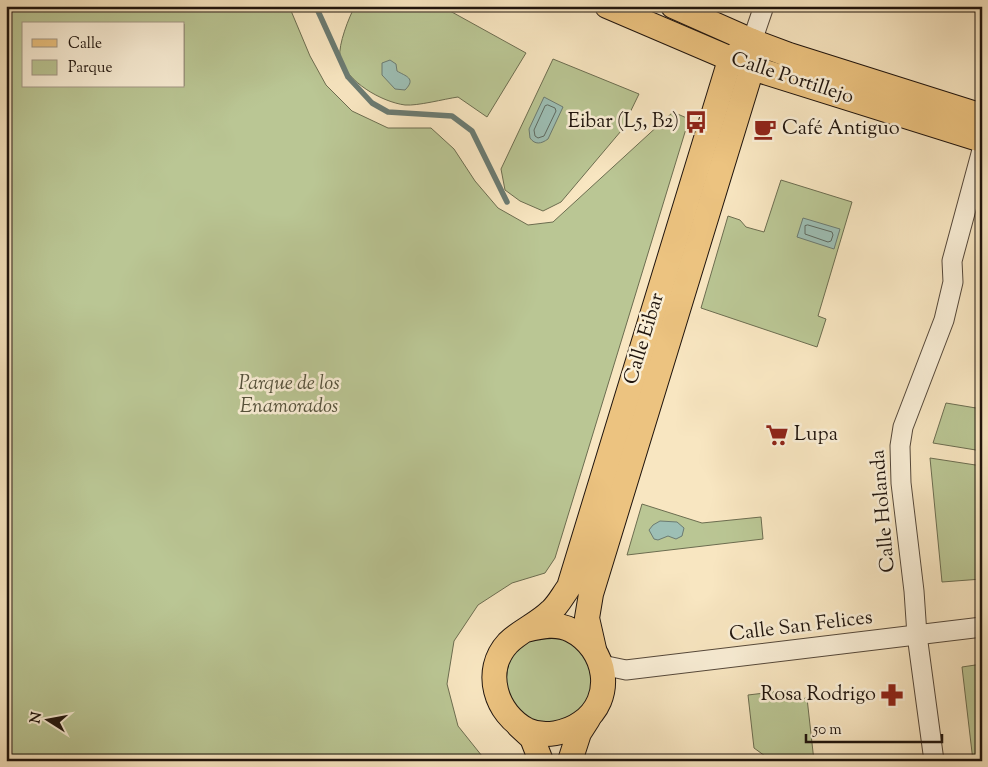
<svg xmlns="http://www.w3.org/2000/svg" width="988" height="767" viewBox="0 0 988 767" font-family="'Sorts Mill Goudy',serif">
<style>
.green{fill:#bac694;stroke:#6c6d50;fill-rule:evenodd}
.water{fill:#9dbfb5;stroke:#6b7b72}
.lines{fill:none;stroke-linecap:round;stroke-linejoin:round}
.shore{stroke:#5e6a61;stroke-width:1}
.stream{stroke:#6b7b72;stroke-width:5.5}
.minor-casing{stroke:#55483a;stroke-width:21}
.major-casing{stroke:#1f140d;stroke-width:26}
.minor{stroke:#faefd7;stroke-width:19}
.major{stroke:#ecc380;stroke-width:24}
.labels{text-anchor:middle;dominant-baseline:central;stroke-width:5;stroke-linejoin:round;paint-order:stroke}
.street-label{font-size:20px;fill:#1f140d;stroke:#faefd7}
.poi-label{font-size:20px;fill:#1f140d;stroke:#faefd7;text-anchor:end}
.park-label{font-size:20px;font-style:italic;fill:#55523c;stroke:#faefd7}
</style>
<rect width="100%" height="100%" fill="#f8e6c1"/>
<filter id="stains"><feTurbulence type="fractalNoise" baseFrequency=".004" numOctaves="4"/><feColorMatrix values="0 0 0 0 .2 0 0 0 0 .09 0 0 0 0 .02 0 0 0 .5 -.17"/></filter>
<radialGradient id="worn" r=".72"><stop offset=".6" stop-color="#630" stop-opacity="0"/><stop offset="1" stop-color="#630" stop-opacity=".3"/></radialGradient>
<!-- green -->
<g class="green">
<path d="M 6,6 L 289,6 L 310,56 L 326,85 L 352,111 L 388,128 L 431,128 L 454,149 L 475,181 L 498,208 L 528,225 L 553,222 L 673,112 L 689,119 L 555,558 L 545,573 L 512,583 L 478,605 L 454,641 L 447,684 L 458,726 L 486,761 L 6,761 ZM 24,24 L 184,24 L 184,86 L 24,86 Z"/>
<path d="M 355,6 L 441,6 L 526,53 L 487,117 L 458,97 C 444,99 418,106 405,105 C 382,102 346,82 340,57 C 338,45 349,17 355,6 Z"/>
<path d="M 553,59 L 639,94 L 621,131 L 561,202 L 543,211 L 520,201 L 505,190 L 501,169 Z"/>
<path d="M 781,180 L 852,202 L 818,316 L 826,319 L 817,347 L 701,308 L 728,216 L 740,220 L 746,227 L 764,232 Z"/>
<path d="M 946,403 L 982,409 L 982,451 L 933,443 Z"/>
<path d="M 930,458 L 982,466 L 982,514 L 980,515 L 982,579 L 942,582 Z"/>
<path d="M 642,504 L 702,523 L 761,517 L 763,539 L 627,555 Z"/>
<path d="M 541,637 L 555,637 L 569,641 L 580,649 L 594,676 L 587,705 L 563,724 L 533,723 L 510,704 L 504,675 L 508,662 L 516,650 L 528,642 Z"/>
<path d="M 982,664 L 982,761 L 973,761 L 962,667 Z"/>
<path d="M 790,690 L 792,700 L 807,698 L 814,761 L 761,761 L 765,756 L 754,748 L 748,695 Z"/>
</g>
<!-- water -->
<g class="water">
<path d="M 390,60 L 396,64 L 397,71 C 405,76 417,78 405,90 L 395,89 L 382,75 L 382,63 Z"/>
<path d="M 544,97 L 563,107 L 548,139 C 541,144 535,145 530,138 L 529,129 Z"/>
<path d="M 803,218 L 840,229 L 834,249 L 797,237 Z"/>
<path d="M 660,521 L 677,522 L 684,528 L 682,536 L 676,539 L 668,536 L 658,540 L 654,539 L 649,530 L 653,525 Z"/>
</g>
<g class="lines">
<!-- shore -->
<g class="shore">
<path d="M 548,105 L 555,108 L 556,111 L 544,136 L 538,138 L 535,136 L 534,130 L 545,106 Z"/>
<path d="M 808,225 L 832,232 L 833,235 L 831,241 L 828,242 L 805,234 L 805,226 Z"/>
</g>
<!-- stream -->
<path class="stream" d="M 318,11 L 348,77 L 372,103 L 388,112 L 452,116 L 472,131 L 507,202"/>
<defs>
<g id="minor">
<path d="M 752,41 L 764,6"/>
<path d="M 602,665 L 626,670 L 982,627"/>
<path d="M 934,761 L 917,635 L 914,591 L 901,483 L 900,446 L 903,427 L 944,320 L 953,282 L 952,261 L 982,150"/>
</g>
<g id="major">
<path d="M 607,6 L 752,68 L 982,140"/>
<path d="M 673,6 L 752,41 L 789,55 L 982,116"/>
<path d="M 526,630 C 541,626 557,623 571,630 C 607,648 616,699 581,723 C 567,733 544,738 527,730 C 496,714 482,671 508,643 C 520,631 538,624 551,611 C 558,605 563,595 569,587 L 730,60 L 752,41"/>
<path d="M 594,649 L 587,618 L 591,594 L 752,68 L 752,41"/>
<path d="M 519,726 L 532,738 L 541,761"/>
<path d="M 570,761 L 579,733 L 588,719"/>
</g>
</defs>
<!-- minor casing -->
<use href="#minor" class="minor-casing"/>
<!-- major casing -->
<use href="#major" class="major-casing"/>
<!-- minor -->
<use href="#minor" class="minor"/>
<!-- major -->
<use href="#major" class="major"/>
</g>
<!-- icons -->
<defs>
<symbol id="bus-bare" viewBox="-9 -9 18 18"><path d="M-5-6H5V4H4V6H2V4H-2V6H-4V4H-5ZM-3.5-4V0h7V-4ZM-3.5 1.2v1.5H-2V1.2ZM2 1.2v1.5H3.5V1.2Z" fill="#8f2418" stroke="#faefd7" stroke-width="2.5" paint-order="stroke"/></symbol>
<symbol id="cafe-bare" viewBox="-9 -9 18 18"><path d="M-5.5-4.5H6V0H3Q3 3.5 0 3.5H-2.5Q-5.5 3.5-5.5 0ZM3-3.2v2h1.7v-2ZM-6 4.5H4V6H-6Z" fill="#8f2418" stroke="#faefd7" stroke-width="2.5" paint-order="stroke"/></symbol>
<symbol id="supermarket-bare" viewBox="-9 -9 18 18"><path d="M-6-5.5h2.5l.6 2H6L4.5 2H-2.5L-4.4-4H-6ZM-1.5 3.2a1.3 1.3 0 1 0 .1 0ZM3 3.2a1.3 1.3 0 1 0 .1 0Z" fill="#8f2418" stroke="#faefd7" stroke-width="2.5" paint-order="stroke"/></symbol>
<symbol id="pharmacy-bare" viewBox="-9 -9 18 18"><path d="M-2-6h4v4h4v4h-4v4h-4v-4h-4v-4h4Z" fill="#8f2418" stroke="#faefd7" stroke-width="2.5" paint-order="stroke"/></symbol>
</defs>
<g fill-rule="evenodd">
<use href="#bus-bare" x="680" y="106" width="32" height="32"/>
<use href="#cafe-bare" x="749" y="113" width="32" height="32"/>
<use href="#supermarket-bare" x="761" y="419" width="32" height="32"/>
<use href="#pharmacy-bare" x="876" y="679" width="32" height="32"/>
</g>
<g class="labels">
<!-- street labels -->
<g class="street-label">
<text transform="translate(792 79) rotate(18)">Calle Portillejo</text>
<text transform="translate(645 339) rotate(-73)">Calle Eibar</text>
<text transform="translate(884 511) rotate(-95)">Calle Holanda</text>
<text transform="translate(801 627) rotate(-7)">Calle San Felices</text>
</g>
<!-- poi labels -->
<g class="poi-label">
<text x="679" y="122">Eibar (L5, B2)</text>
<text x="782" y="129" text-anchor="start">Café Antiguo</text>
<text x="794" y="435" text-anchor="start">Lupa</text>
<text x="876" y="695">Rosa Rodrigo</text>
</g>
<!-- park labels -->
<g class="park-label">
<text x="289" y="384">Parque de los<tspan x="289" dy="23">Enamorados</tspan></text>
</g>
</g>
<!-- margin -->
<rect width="988" height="767" fill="none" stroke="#f8e6c1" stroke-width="25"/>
<rect x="8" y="8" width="973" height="752" fill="none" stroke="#1f140d" stroke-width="2.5"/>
<rect x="12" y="12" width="963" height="742" fill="none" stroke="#1f140d"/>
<!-- legend -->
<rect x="22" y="22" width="162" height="65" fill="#faefd7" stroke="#a29786"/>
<rect x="32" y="39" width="25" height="8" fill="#ecc380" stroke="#a29786"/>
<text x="68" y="48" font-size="15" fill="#1f140d">Calle</text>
<rect x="32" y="60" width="25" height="15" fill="#bac694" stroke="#a29786"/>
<text x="68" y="72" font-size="15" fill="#1f140d">Parque</text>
<!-- north arrow -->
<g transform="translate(48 720) rotate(281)" stroke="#faefd7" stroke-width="4" paint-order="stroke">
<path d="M0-4L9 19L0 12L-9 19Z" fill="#1f140d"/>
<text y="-8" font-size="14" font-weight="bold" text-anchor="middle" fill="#1f140d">N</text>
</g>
<!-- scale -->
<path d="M806 734v8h136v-8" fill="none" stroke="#1f140d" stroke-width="2.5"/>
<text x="813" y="734" font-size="15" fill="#1f140d" stroke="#faefd7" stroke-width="4" paint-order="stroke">50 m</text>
<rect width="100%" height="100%" filter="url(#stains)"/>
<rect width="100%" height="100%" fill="url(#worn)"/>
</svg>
